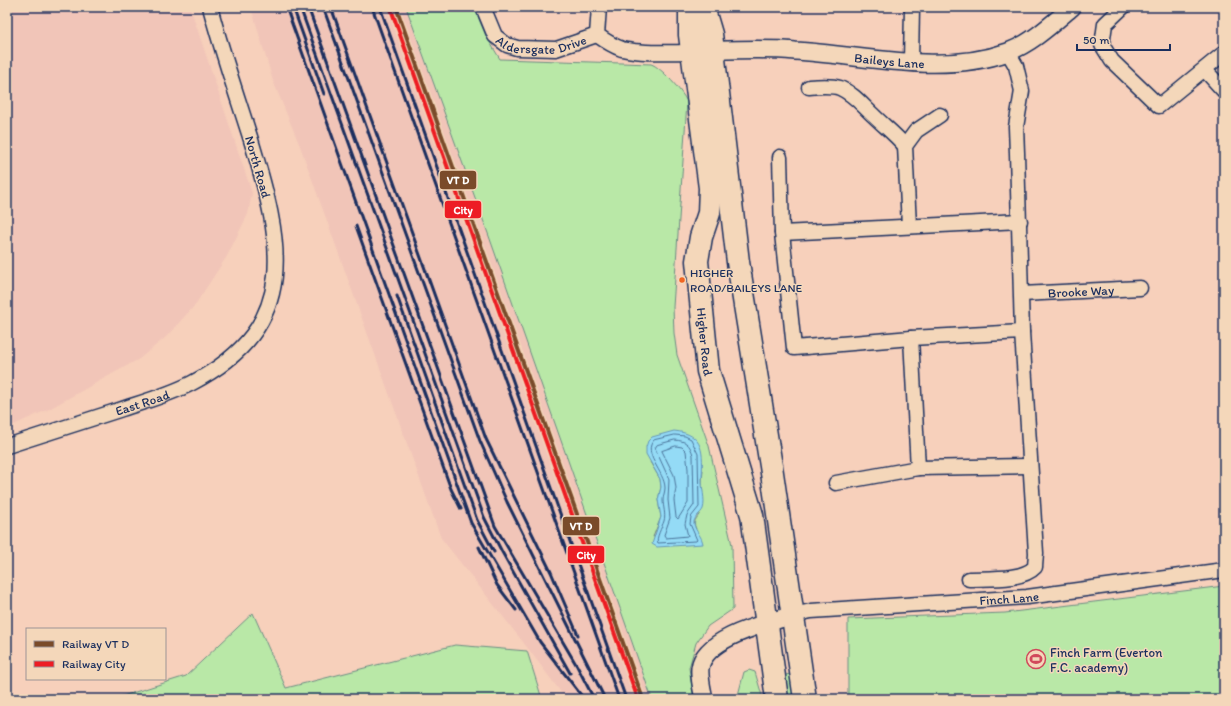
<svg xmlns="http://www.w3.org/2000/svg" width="1231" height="706" viewBox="0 0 1231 706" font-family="Itim,sans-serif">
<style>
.built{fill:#f1c5b8}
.green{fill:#b9e8a7;stroke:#6a8c82;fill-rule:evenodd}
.water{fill:#94dbf6;stroke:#6496b9}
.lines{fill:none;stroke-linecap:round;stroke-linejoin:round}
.shore{stroke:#4b749b;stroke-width:1}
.minor-casing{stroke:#1b2f5e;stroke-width:17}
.tertiary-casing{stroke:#1b2f5e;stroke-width:20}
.trunk-casing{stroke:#1b2f5e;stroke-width:25}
.minor{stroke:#f4d7ba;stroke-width:14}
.tertiary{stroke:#f4d7ba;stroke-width:17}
.trunk{stroke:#f4d7ba;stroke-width:22}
.rail{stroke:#1b2f5e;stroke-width:3}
.rail-1-casing{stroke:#f4d7ba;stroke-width:7}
.rail-2-casing{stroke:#f4d7ba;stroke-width:7}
.rail-1{stroke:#7a4b2a;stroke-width:4}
.rail-2{stroke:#ed1c24;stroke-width:4}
.bus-dot{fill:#f26522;stroke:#f4d7ba;stroke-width:1.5}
.labels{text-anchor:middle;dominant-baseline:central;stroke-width:3;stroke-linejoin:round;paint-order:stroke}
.bus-label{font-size:12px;fill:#1b2f5e;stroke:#f4d7ba;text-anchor:start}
.street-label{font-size:13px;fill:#1b2f5e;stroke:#f4d7ba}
.poi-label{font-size:13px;fill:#1b2f5e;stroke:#f4d7ba;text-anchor:start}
.line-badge{stroke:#f4d7ba;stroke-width:1.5}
.badge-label{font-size:11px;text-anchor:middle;font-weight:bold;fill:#fff}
</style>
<rect width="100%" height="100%" fill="#f7d0bb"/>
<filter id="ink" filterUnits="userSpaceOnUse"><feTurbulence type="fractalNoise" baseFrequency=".025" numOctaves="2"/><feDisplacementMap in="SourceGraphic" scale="8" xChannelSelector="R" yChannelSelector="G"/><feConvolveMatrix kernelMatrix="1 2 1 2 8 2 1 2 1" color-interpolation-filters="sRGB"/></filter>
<g filter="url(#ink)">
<!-- built -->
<g class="built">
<path d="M 7,7 L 190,7 L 252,193 L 248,214 L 227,256 L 195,305 L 166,337 L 139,359 L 49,409 L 7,428 Z"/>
<path d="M 251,7 L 406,7 L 490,239 L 652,699 L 563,699 L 560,691 L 523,642 L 441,538 L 300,146 L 273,81 Z"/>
</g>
<!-- green -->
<g class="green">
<path d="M 406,7 L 474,7 L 486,36 L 500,59 L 651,64 C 661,67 683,92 687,102 L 673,307 L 674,333 L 677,355 L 709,446 L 732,545 L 733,609 L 708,626 L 696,643 L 689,668 L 694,699 L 652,699 L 490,239 ZM 650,462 L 703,470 C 701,483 703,497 701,509 C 700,518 691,519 696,529 L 653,537 L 661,517 L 658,500 L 661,487 L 660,479 Z"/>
<path d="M 1224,586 L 1224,699 L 848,699 L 848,619 L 1005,613 Z"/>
<path d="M 253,613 L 286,688 L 455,645 L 527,651 L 542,699 L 113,699 L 186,676 Z"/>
<path d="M 749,670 L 755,672 L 763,699 L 737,699 L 744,672 Z"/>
<path d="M 795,673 L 798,699 L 784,699 L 781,676 Z"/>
</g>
<!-- water -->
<path class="water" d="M 674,431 C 705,434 703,453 702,478 C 701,487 706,500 703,509 C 701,514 693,517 694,524 C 695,531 702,536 703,544 L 657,547 L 652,544 L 661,517 L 658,500 L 661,487 L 660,479 L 646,454 L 646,447 L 648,441 L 652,437 Z"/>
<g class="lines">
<!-- shore -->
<g class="shore">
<path d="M 675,435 L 685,436 L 691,439 L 698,454 L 699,507 L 691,517 L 690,524 L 697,540 L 696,541 L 658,543 C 655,539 662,527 664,521 C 666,514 663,507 663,500 C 663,496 665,492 665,488 C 665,472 641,453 654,440 Z"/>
<path d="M 675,440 C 686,441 690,444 693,455 L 694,505 L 687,515 L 685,524 L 688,536 L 666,538 L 664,535 L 670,518 L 668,500 L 669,479 L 655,448 L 657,445 Z"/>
<path d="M 676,446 L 682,447 L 686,451 L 688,469 L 688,503 L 678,519 L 676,517 L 674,500 L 676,488 L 674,475 L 662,451 Z"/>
</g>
<defs>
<g id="minor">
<path id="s1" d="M 483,7 L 495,36 L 507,45 L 517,48 L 556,49 L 597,35"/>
<path d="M 599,7 L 597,35 C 604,40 613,46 622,49 C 644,54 669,52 692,52"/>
<path d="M 1123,7 L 1105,24 L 1102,45 L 1112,61 L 1159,106 L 1224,53"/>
<path d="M 911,62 L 912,7"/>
<path d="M 1205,70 L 1224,91"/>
<path d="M 809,87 C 819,86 831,85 840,88 C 854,94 863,106 874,116 C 884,126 895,134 905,146"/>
<path d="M 780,157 L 782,233 L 794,348 L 911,338 L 1022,332"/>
<path d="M 909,226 L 905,146 L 916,131 L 940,115"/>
<path d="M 782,233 L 1020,221"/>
<path id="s2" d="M 1022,294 L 1140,288"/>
<path d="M 911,338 L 918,468"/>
<path id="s3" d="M 7,446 C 44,434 82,422 119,410 C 143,402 169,395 192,383 C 303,325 282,242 251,140 C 237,96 222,52 210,7"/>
<path d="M 836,483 L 918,468 L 1030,466"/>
<path d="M 969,579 C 988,578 1022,581 1035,567 L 1036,553 L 1022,332 L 1017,153 L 1016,127 L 1022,91 L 1016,66 L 1008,52"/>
<path id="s4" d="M 793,615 L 811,611 L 1027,597 L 1224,570"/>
</g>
<g id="tertiary">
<path id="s5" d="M 701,51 C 732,50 764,48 795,51 C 865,55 940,76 1008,52 C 1032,43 1053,23 1072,7"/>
<path d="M 704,699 C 702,689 699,678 700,668 C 704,637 768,623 793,615"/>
</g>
<g id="trunk">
<path id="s6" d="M 690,7 L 690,35 L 710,188 L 709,213 L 701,237 L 697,261 L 708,371 L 752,515 L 777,699"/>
<path d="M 703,7 L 711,34 L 738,262 L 771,466 L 805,699"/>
</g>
</defs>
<!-- minor casing -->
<use href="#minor" class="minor-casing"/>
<!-- tertiary casing -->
<use href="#tertiary" class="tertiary-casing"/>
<!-- trunk casing -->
<use href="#trunk" class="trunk-casing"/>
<!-- minor -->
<use href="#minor" class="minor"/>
<!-- tertiary -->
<use href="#tertiary" class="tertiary"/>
<!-- trunk -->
<use href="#trunk" class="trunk"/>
<!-- rail -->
<g class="rail">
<path d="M 286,7 L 471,523 L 540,642 L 584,699"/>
<path d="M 293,7 L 324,94"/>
<path d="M 300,7 L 484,517 L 502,552 L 570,673"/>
<path d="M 308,7 L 495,526 L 577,666 L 594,699"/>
<path d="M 323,7 L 480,441 L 507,502 L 605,699"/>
<path d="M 331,7 L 486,439 L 551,572 L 578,635"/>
<path d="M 372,7 L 619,699"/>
<path d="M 380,7 L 626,699"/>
<path d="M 356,226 L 451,489 L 461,509"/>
<path d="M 397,296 L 477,520 L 494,552"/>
<path d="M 479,547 L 497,585 L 516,610"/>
</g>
<defs>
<path id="rail-1" d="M 396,7 L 643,699"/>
<path id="rail-2" d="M 391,9 L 638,699"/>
</defs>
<!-- rail-1 casing -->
<use href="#rail-1" class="rail-1-casing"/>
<!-- rail-2 casing -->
<use href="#rail-2" class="rail-2-casing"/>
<!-- rail-1 -->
<use href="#rail-1" class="rail-1"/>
<!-- rail-2 -->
<use href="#rail-2" class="rail-2"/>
</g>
</g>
<!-- icons -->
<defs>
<symbol id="stadium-ring" viewBox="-11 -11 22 22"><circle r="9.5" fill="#f4d7ba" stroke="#d1495b" stroke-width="1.5"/><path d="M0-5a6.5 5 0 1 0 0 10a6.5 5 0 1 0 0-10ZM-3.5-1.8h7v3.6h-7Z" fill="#d1495b"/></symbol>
</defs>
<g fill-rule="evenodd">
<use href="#stadium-ring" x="1025" y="648" width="22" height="22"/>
</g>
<!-- markers -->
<circle class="bus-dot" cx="682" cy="280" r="3.5"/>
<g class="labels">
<!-- bus labels -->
<g class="bus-label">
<text x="690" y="273">HIGHER<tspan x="690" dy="15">ROAD/BAILEYS LANE</tspan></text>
</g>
<!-- street labels -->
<g class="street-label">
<text stroke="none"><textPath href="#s1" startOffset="81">Aldersgate Drive</textPath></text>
<text stroke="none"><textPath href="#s5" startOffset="189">Baileys Lane</textPath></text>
<text transform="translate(258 167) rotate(74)">North Road</text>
<text stroke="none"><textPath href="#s2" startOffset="59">Brooke Way</textPath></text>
<text stroke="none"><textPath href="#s6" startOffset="338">Higher Road</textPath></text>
<text stroke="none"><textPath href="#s3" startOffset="142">East Road</textPath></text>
<text stroke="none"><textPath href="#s4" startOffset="217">Finch Lane</textPath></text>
</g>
<!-- poi labels -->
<g class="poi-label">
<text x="1050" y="652">Finch Farm (Everton<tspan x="1050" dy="15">F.C. academy)</tspan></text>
</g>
</g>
<g class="line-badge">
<rect x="439" y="170" width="38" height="20" rx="4" fill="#7a4b2a"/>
<rect x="444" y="200" width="38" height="19" rx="4" fill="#ed1c24"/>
<rect x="562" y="516" width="38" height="20" rx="4" fill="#7a4b2a"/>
<rect x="567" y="545" width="38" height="19" rx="4" fill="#ed1c24"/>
</g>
<g class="badge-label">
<text x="458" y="184">VT D</text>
<text x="463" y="214">City</text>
<text x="581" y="530">VT D</text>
<text x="586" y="559">City</text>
</g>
<!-- margin -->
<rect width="1231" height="706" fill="none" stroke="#f4d7ba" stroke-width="24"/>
<rect x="12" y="12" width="1207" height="682" fill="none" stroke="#1b2f5e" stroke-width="1.5" filter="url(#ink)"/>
<!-- legend -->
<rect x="26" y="628" width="140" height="52" fill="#f4d7ba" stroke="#9d9495"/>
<rect x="34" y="641" width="20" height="6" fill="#7a4b2a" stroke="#9d9495"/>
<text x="62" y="648" font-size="12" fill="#1b2f5e">Railway VT D</text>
<rect x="34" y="661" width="20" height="6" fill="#ed1c24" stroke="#9d9495"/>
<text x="62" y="668" font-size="12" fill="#1b2f5e">Railway City</text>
<!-- scale -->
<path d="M1077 44v6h93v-6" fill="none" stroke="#1b2f5e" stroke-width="2"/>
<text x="1083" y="44" font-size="12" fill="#1b2f5e" stroke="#f4d7ba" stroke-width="3" paint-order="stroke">50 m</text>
</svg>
